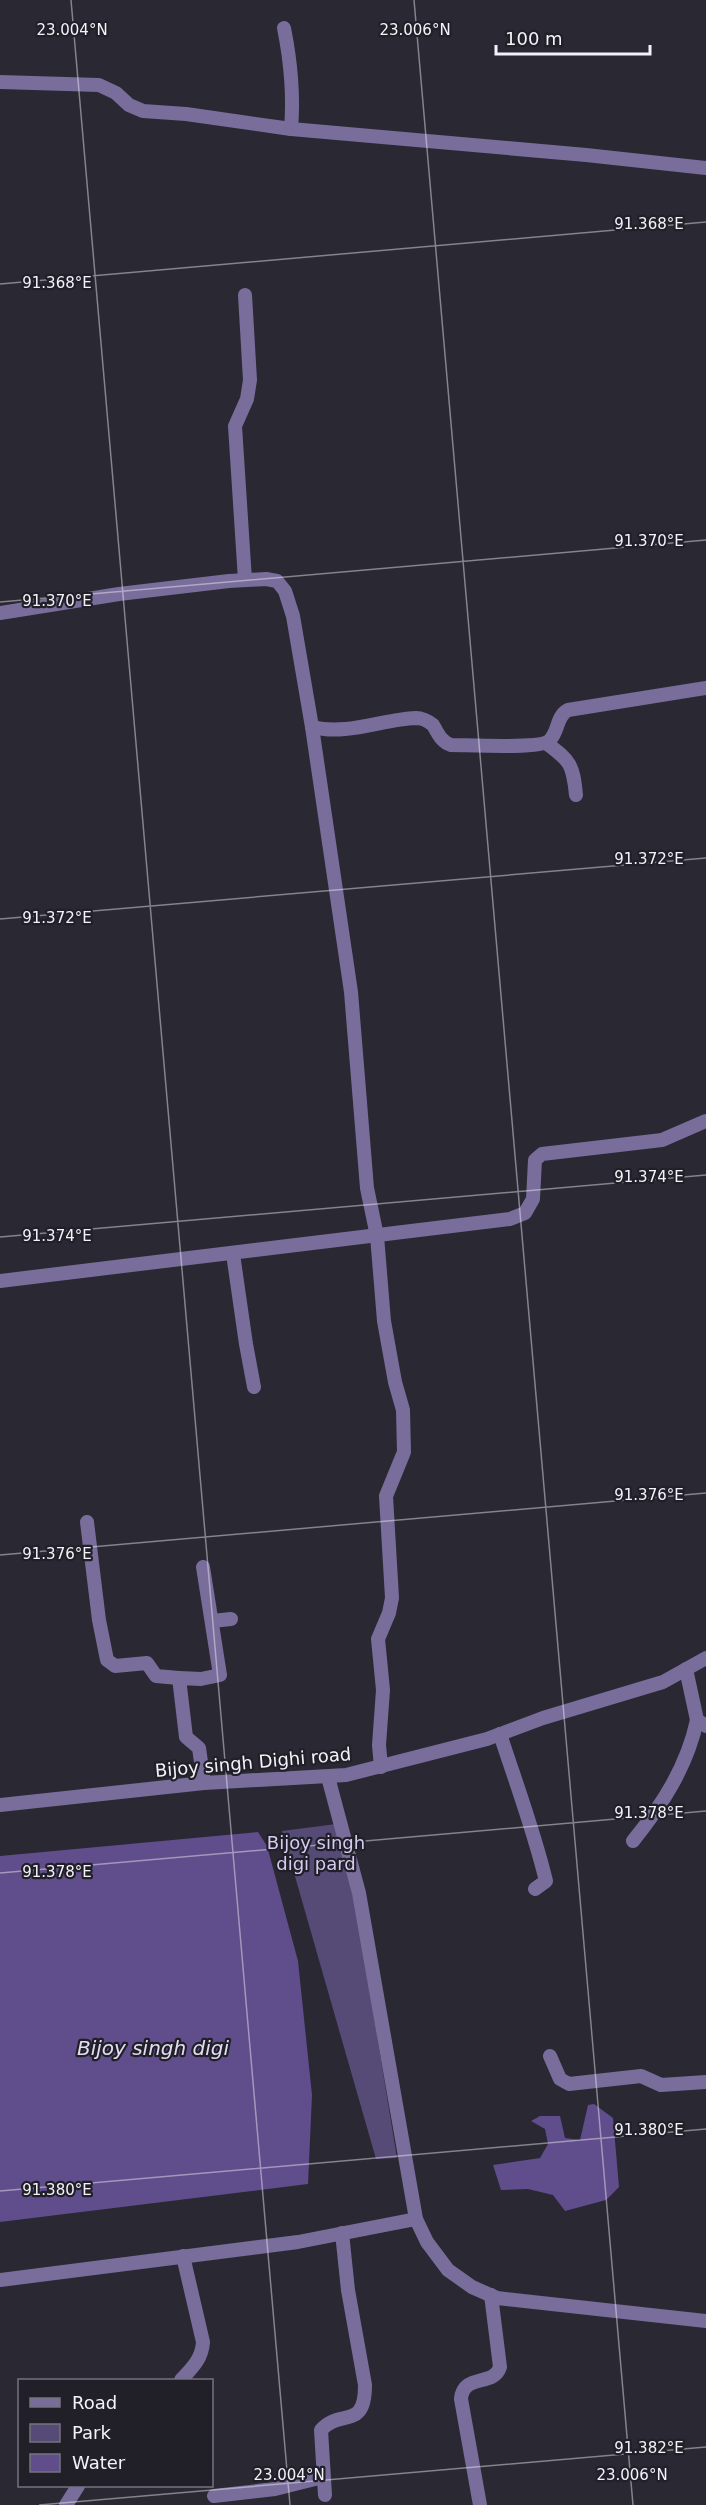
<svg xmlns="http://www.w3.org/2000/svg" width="706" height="2505" viewBox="0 0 706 2505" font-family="'DejaVu Sans',sans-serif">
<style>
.green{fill:#564a76}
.water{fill:#604d8c}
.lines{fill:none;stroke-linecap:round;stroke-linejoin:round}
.minor{stroke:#796d9c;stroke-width:14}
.ticks{fill:none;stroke:#f4f2f9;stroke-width:1.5;stroke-opacity:0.45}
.labels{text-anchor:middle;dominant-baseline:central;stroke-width:4.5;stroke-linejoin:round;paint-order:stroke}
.street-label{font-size:18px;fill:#f4f2f9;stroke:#211f28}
.park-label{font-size:18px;fill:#d5ccf2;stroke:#211f28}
.water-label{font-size:20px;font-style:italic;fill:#e2ddf1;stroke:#211f28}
.ticks-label{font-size:15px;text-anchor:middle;fill:#f4f2f9;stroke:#211f28;stroke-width:4.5;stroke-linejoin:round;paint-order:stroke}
</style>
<rect width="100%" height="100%" fill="#2a2832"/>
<!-- green -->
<path class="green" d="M 336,1824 L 357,1913 L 397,2158 L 376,2159 L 282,1831 Z"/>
<!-- water -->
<g class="water">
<path d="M 258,1832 L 267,1846 L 298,1961 L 312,2095 L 308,2184 L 0,2222 L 0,1856 Z"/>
<path d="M 594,2104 L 613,2118 L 619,2187 L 606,2200 L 565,2211 L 553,2195 L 528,2189 L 501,2190 L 493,2165 L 540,2158 L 548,2144 L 545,2129 L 531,2121 L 540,2116 L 560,2116 L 565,2138 L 580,2140 L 588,2105 Z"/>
</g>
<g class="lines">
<!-- minor -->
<g class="minor">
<path d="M 284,28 C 291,63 294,94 291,129"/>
<path d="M 0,82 L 99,85 L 116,93 L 129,105 L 143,111 L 186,114 L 291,129 L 586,155 L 706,168"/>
<path d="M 245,295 L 250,380 L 247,399 L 235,426 L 245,580"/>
<path d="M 0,613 L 119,594 L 229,581 L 266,579 L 277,581 L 285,591 L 293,616 L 312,727 L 351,992 L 367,1188 L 377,1236 L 384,1321 L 395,1382 L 403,1410 L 404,1452 L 386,1496 L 392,1598 L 389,1613 L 378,1639 L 383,1690 L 379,1745 L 381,1767"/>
<path d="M 312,727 C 347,736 383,719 416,718 C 422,718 428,721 433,725 C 438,733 441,742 451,745 C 467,745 539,749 549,741 C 559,732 556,716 568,710 L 706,688"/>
<path d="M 546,743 C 571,761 573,765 576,795"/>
<path d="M 233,1254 L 246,1344 L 254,1387"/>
<path d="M 0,1281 L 510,1219 L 525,1213 L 533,1199 L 535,1160 L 542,1154 L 662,1140 L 706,1121"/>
<path d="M 87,1522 L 99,1620 L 107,1660 L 115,1666 L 147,1663 L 156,1676 L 179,1678"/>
<path d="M 203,1567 L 220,1675 L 201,1679 L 179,1678 L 186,1737 L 199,1748 L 204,1783"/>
<path d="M 212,1621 L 231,1619"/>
<path d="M 686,1669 L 697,1720 L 706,1726"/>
<path d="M 500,1734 C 516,1783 534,1831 546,1881 L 535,1889"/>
<path d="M 328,1777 L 359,1893 L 416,2219 L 427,2242 L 448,2270 L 472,2287 L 497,2298 L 706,2321"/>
<path d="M 0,1805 L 204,1783 L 346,1775 L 487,1739 L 543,1718 L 663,1682 L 706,1658"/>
<path d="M 633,1841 C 662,1805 687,1767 697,1720"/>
<path d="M 550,2056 L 560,2079 L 569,2084 L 641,2076 L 661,2085 L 706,2082"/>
<path d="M 0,2280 L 298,2242 L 416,2219"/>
<path d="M 181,2380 C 192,2368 202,2359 203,2342 L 183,2256"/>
<path d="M 325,2495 L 321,2430 C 341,2408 365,2431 365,2385 L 348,2290 L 342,2233"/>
<path d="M 214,2496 L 275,2489 L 323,2477"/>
<path d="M 66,2505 L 78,2486"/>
<path d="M 480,2505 L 461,2399 C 463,2373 494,2387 500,2367 L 491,2295"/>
</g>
</g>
<!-- ticks -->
<path class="ticks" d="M 71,0 L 290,2505M 414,0 L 633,2505M 0,284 L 706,222M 0,602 L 706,540M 0,919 L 706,858M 0,1237 L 706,1175M 0,1555 L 706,1493M 0,1873 L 706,1811M 0,2191 L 706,2129M 39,2505 L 706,2447"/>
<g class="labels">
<!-- street labels -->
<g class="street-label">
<text transform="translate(253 1762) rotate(-5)">Bijoy singh Dighi road</text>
</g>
<!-- park labels -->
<g class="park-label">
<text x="316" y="1842">Bijoy singh<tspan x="316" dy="21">digi pard</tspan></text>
</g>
<!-- water labels -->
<g class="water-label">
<text x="153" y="2048">Bijoy singh digi</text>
</g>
</g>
<g class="ticks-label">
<text x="72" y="35">23.004°N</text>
<text x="415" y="35">23.006°N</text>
<text x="649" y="229">91.368°E</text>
<text x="57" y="288">91.368°E</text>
<text x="649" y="546">91.370°E</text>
<text x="57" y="606">91.370°E</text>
<text x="649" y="864">91.372°E</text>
<text x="57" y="923">91.372°E</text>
<text x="649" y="1182">91.374°E</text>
<text x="57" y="1241">91.374°E</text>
<text x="649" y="1500">91.376°E</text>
<text x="57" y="1559">91.376°E</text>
<text x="649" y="1818">91.378°E</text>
<text x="57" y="1877">91.378°E</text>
<text x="649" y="2135">91.380°E</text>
<text x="57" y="2195">91.380°E</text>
<text x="649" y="2453">91.382°E</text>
<text x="289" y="2480">23.004°N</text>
<text x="632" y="2480">23.006°N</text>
</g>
<!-- legend -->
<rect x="18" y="2379" width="195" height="108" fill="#211f28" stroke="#75737c" stroke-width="1.5"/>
<rect x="30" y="2398" width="30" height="9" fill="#796d9c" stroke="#75737c" stroke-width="1.5"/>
<text x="72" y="2409" font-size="18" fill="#f4f2f9">Road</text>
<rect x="30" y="2424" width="30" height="18" fill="#564a76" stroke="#75737c" stroke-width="1.5"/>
<text x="72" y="2439" font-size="18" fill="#f4f2f9">Park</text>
<rect x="30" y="2454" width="30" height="18" fill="#604d8c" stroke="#75737c" stroke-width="1.5"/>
<text x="72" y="2469" font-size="18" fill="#f4f2f9">Water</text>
<!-- scale -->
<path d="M496 45v9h154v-9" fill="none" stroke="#f4f2f9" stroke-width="3"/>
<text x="505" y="45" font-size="18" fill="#f4f2f9" stroke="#211f28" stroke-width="4.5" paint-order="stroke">100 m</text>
</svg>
